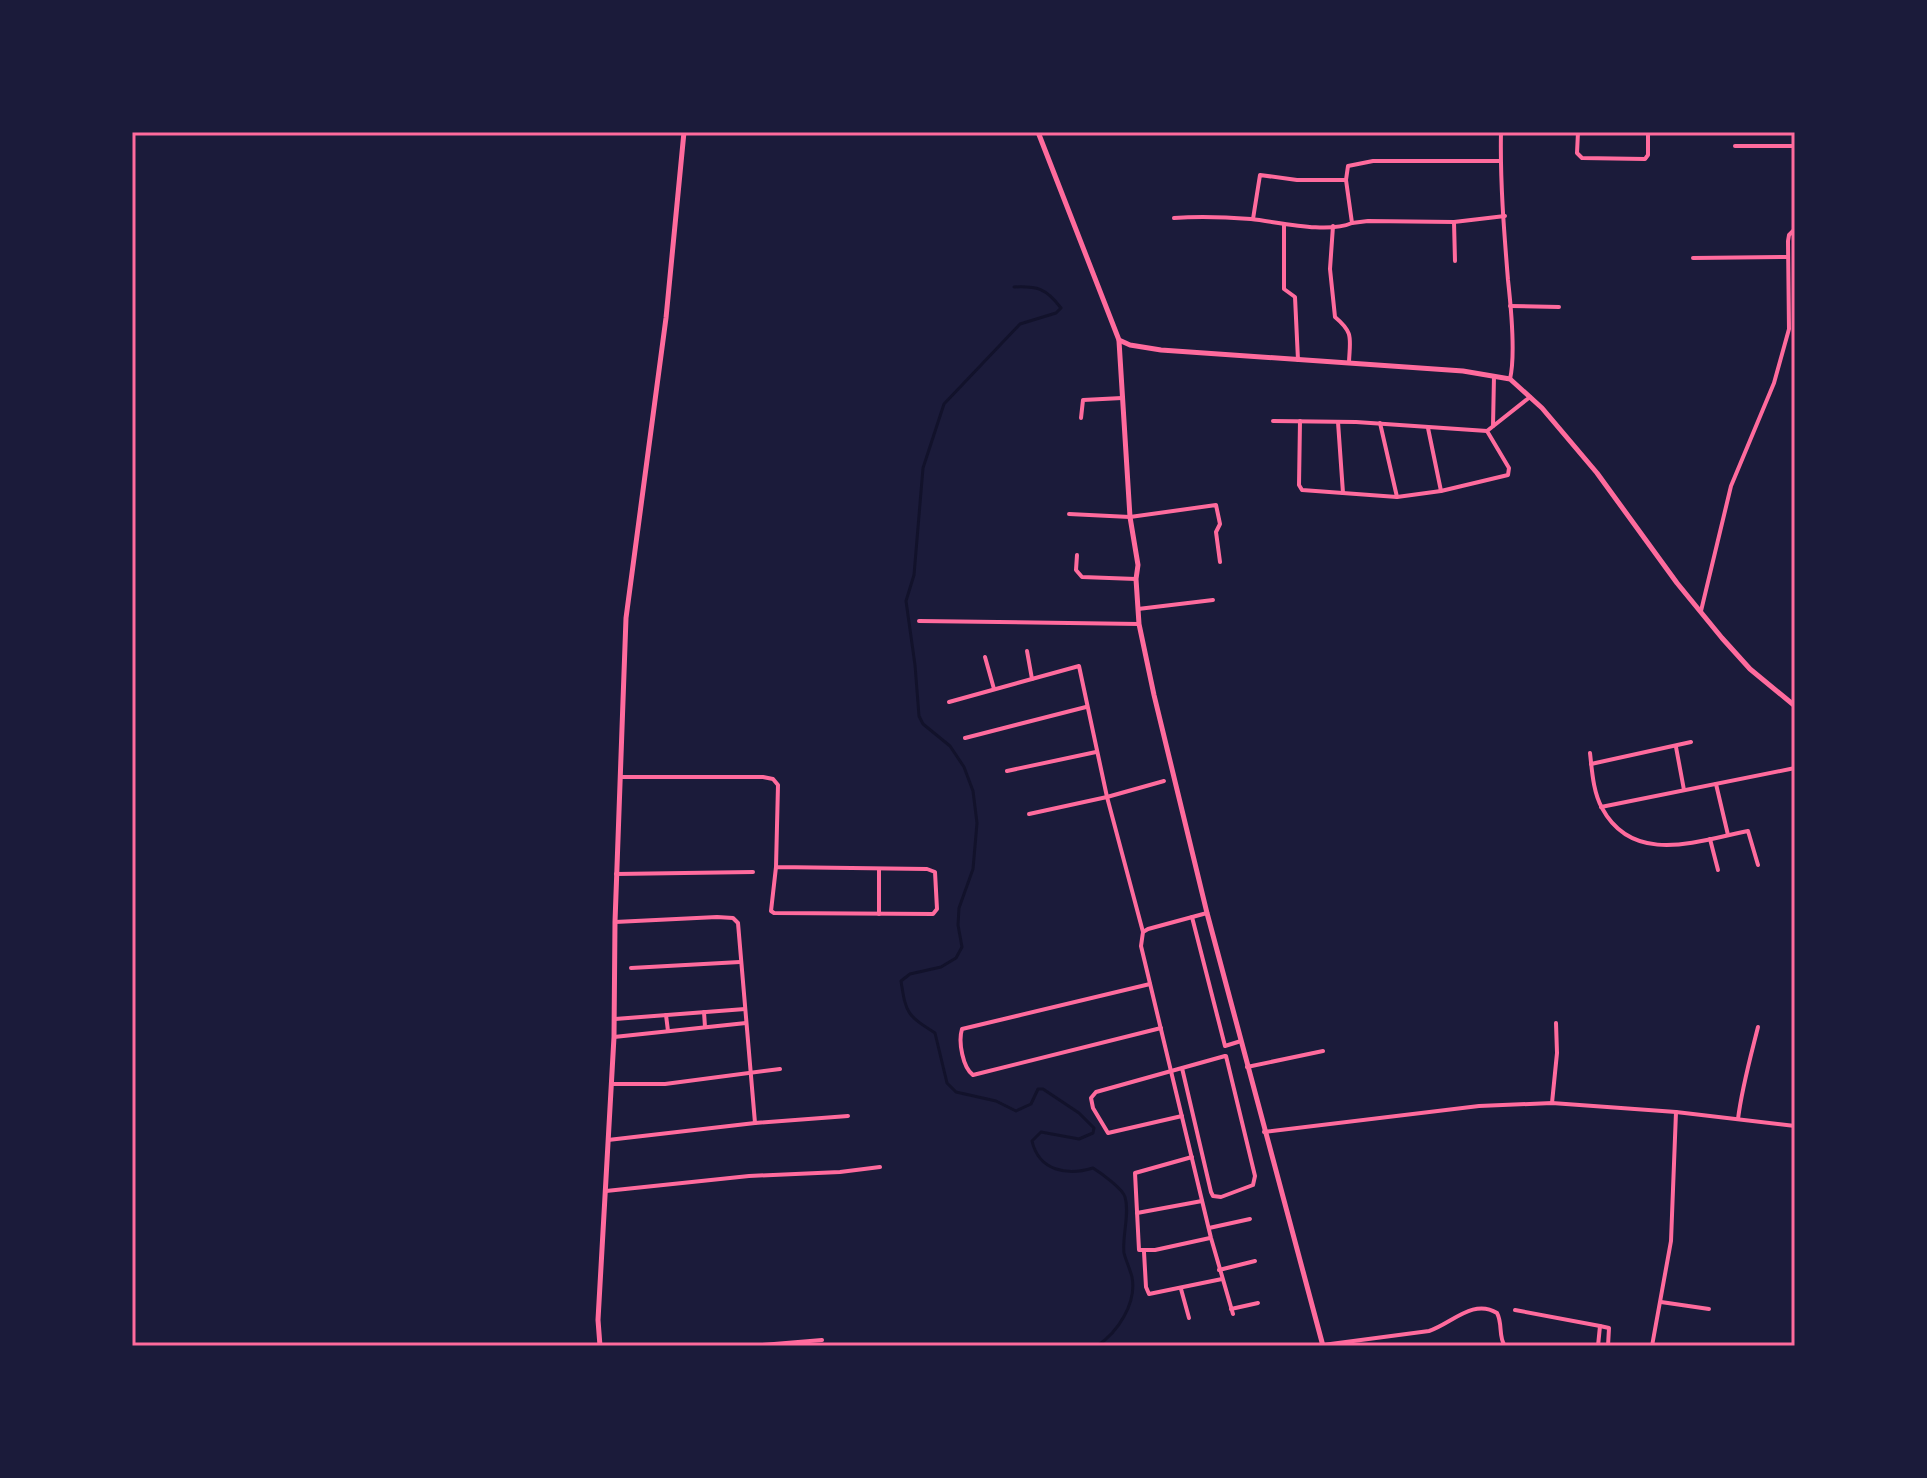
<svg xmlns="http://www.w3.org/2000/svg" width="1927" height="1478" viewBox="0 0 1927 1478" font-family="Quicksand,sans-serif">
<style>
.lines{fill:none;stroke-linecap:round;stroke-linejoin:round}
.stream{stroke:#12122b;stroke-width:3}
.minor{stroke:#ff6b9d;stroke-width:4}
.tertiary{stroke:#ff6b9d;stroke-width:5}
.neatline{fill:none;stroke:#ff6b9d;stroke-width:3}
</style>
<rect width="100%" height="100%" fill="#1b1b3a"/>
<g class="lines">
<!-- stream -->
<path class="stream" d="M 1014,287 C 1037,286 1046,288 1061,308 L 1056,313 L 1020,324 L 944,404 L 923,468 L 914,575 L 906,601 L 915,665 L 919,716 L 923,724 L 950,746 L 964,767 L 973,791 L 977,823 L 973,869 L 959,908 L 958,925 L 962,947 L 956,958 L 941,967 L 910,974 L 901,981 C 906,1014 907,1015 935,1033 L 947,1083 L 956,1092 L 996,1101 L 1016,1111 L 1031,1104 L 1038,1089 L 1043,1089 L 1079,1113 L 1094,1128 L 1093,1133 L 1079,1139 L 1041,1132 L 1032,1141 C 1039,1171 1067,1176 1093,1168 C 1101,1173 1123,1189 1125,1197 C 1130,1214 1122,1235 1124,1253 C 1126,1261 1130,1269 1132,1277 C 1137,1303 1118,1332 1097,1346"/>
<!-- minor -->
<g class="minor">
<path d="M 1501,132 C 1500,181 1504,231 1508,280 C 1511,307 1516,354 1510,379"/>
<path d="M 1578,132 L 1577,153 L 1582,158 L 1645,159 L 1648,155 L 1648,132"/>
<path d="M 969,133 L 973,132"/>
<path d="M 1735,146 L 1795,146"/>
<path d="M 1174,218 C 1200,216 1225,217 1251,219 C 1279,222 1327,234 1352,223 L 1346,180 L 1348,166 L 1373,161 L 1500,161"/>
<path d="M 1253,219 L 1260,175 L 1297,180 L 1346,180"/>
<path d="M 1454,222 L 1455,261"/>
<path d="M 1352,223 L 1368,221 L 1454,222 L 1505,216"/>
<path d="M 1284,225 L 1284,289 L 1295,297 L 1298,360"/>
<path d="M 1333,226 L 1330,269 L 1335,317 C 1354,333 1350,338 1349,362"/>
<path d="M 1693,258 L 1788,257"/>
<path d="M 1510,306 L 1559,307"/>
<path d="M 1081,418 L 1083,400 L 1122,398"/>
<path d="M 1273,421 L 1356,422 L 1487,431 L 1530,397"/>
<path d="M 1300,421 L 1299,485 L 1302,490 L 1397,497 L 1441,491 L 1508,475 L 1509,468 L 1487,431"/>
<path d="M 1338,422 L 1343,493"/>
<path d="M 1380,423 L 1397,497"/>
<path d="M 1493,426 L 1494,376"/>
<path d="M 1428,428 L 1441,491"/>
<path d="M 1069,514 L 1130,517 L 1216,505 L 1220,524 L 1216,532 L 1220,562"/>
<path d="M 1077,555 L 1076,570 L 1082,577 L 1136,579"/>
<path d="M 1138,609 L 1213,600"/>
<path d="M 1701,611 L 1731,486 L 1774,383 L 1789,329 L 1788,241 L 1789,235 L 1795,229"/>
<path d="M 919,621 L 1139,624"/>
<path d="M 1027,651 L 1032,679"/>
<path d="M 985,657 L 994,689"/>
<path d="M 949,702 L 1079,666 L 1107,797 L 1143,932"/>
<path d="M 965,738 L 1086,707"/>
<path d="M 1676,747 L 1684,790"/>
<path d="M 1590,753 C 1592,770 1593,792 1602,808 C 1633,866 1698,841 1748,831 L 1758,865"/>
<path d="M 1591,764 L 1691,742"/>
<path d="M 1007,771 L 1096,752"/>
<path d="M 621,777 L 763,777 L 773,779 L 778,785 L 776,867 L 927,869 L 935,872 L 937,909 L 933,914 L 774,913 L 771,911 L 776,867"/>
<path d="M 1716,784 L 1728,835"/>
<path d="M 1601,807 L 1795,768"/>
<path d="M 1029,814 L 1107,797 L 1164,781"/>
<path d="M 1710,839 L 1718,870"/>
<path d="M 879,869 L 879,914"/>
<path d="M 616,874 L 753,872"/>
<path d="M 1207,913 L 1148,929 L 1143,932 L 1141,946 L 1211,1238 L 1233,1314"/>
<path d="M 1192,917 L 1225,1046 L 1241,1041"/>
<path d="M 615,922 L 717,917 L 733,918 L 738,923 L 755,1123"/>
<path d="M 631,968 L 740,962"/>
<path d="M 1150,984 L 962,1029 C 958,1042 963,1068 973,1075 L 1161,1028"/>
<path d="M 704,1012 L 705,1027"/>
<path d="M 666,1015 L 668,1031"/>
<path d="M 615,1019 L 745,1009"/>
<path d="M 614,1037 L 746,1023"/>
<path d="M 1247,1067 L 1323,1051"/>
<path d="M 612,1084 L 665,1084 L 780,1069"/>
<path d="M 1552,1103 L 1557,1053 L 1556,1023"/>
<path d="M 1182,1116 L 1108,1133 L 1093,1108 L 1091,1098 L 1096,1092 L 1225,1056 L 1226,1056 L 1255,1176 L 1253,1185 L 1221,1197 L 1213,1196 L 1211,1192 L 1182,1068"/>
<path d="M 1738,1119 C 1742,1087 1750,1059 1758,1027"/>
<path d="M 1264,1132 L 1479,1106 L 1552,1103 L 1676,1112 L 1795,1126"/>
<path d="M 608,1140 L 755,1123 L 848,1116"/>
<path d="M 1192,1157 L 1135,1173 L 1139,1250 L 1155,1250 L 1210,1238"/>
<path d="M 606,1191 L 749,1176 L 840,1172 L 880,1167"/>
<path d="M 1137,1213 L 1202,1201"/>
<path d="M 1209,1228 L 1250,1219"/>
<path d="M 1144,1252 L 1146,1287 L 1149,1294 L 1222,1279"/>
<path d="M 1219,1270 L 1255,1261"/>
<path d="M 1181,1289 L 1189,1318"/>
<path d="M 1661,1302 L 1709,1309"/>
<path d="M 1231,1309 L 1258,1303"/>
<path d="M 1515,1310 L 1600,1326 L 1598,1346"/>
<path d="M 1600,1326 L 1609,1328 L 1608,1346"/>
<path d="M 1323,1345 L 1429,1331 C 1451,1324 1473,1298 1497,1313 C 1503,1324 1498,1337 1505,1346"/>
<path d="M 750,1346 L 822,1340"/>
<path d="M 1652,1346 L 1671,1241 L 1676,1112"/>
</g>
<!-- tertiary -->
<g class="tertiary">
<path d="M 1038,132 L 1119,340 L 1130,345 L 1161,350 L 1463,371 L 1510,379 L 1542,408 L 1597,473 L 1677,583 L 1722,638 L 1750,669 L 1795,706"/>
<path d="M 1119,341 L 1130,517 L 1138,565 L 1136,579 L 1139,624 L 1154,695 L 1207,913 L 1323,1346"/>
<path d="M 600,1346 L 598,1320 L 614,1037 L 615,922 L 626,618 L 666,318 L 684,132"/>
</g>
</g>
<!-- border -->
<rect width="1927" height="1478" fill="none" stroke="#1b1b3a" stroke-width="268"/>
<rect x="134" y="134" width="1659" height="1210" class="neatline"/>
</svg>
